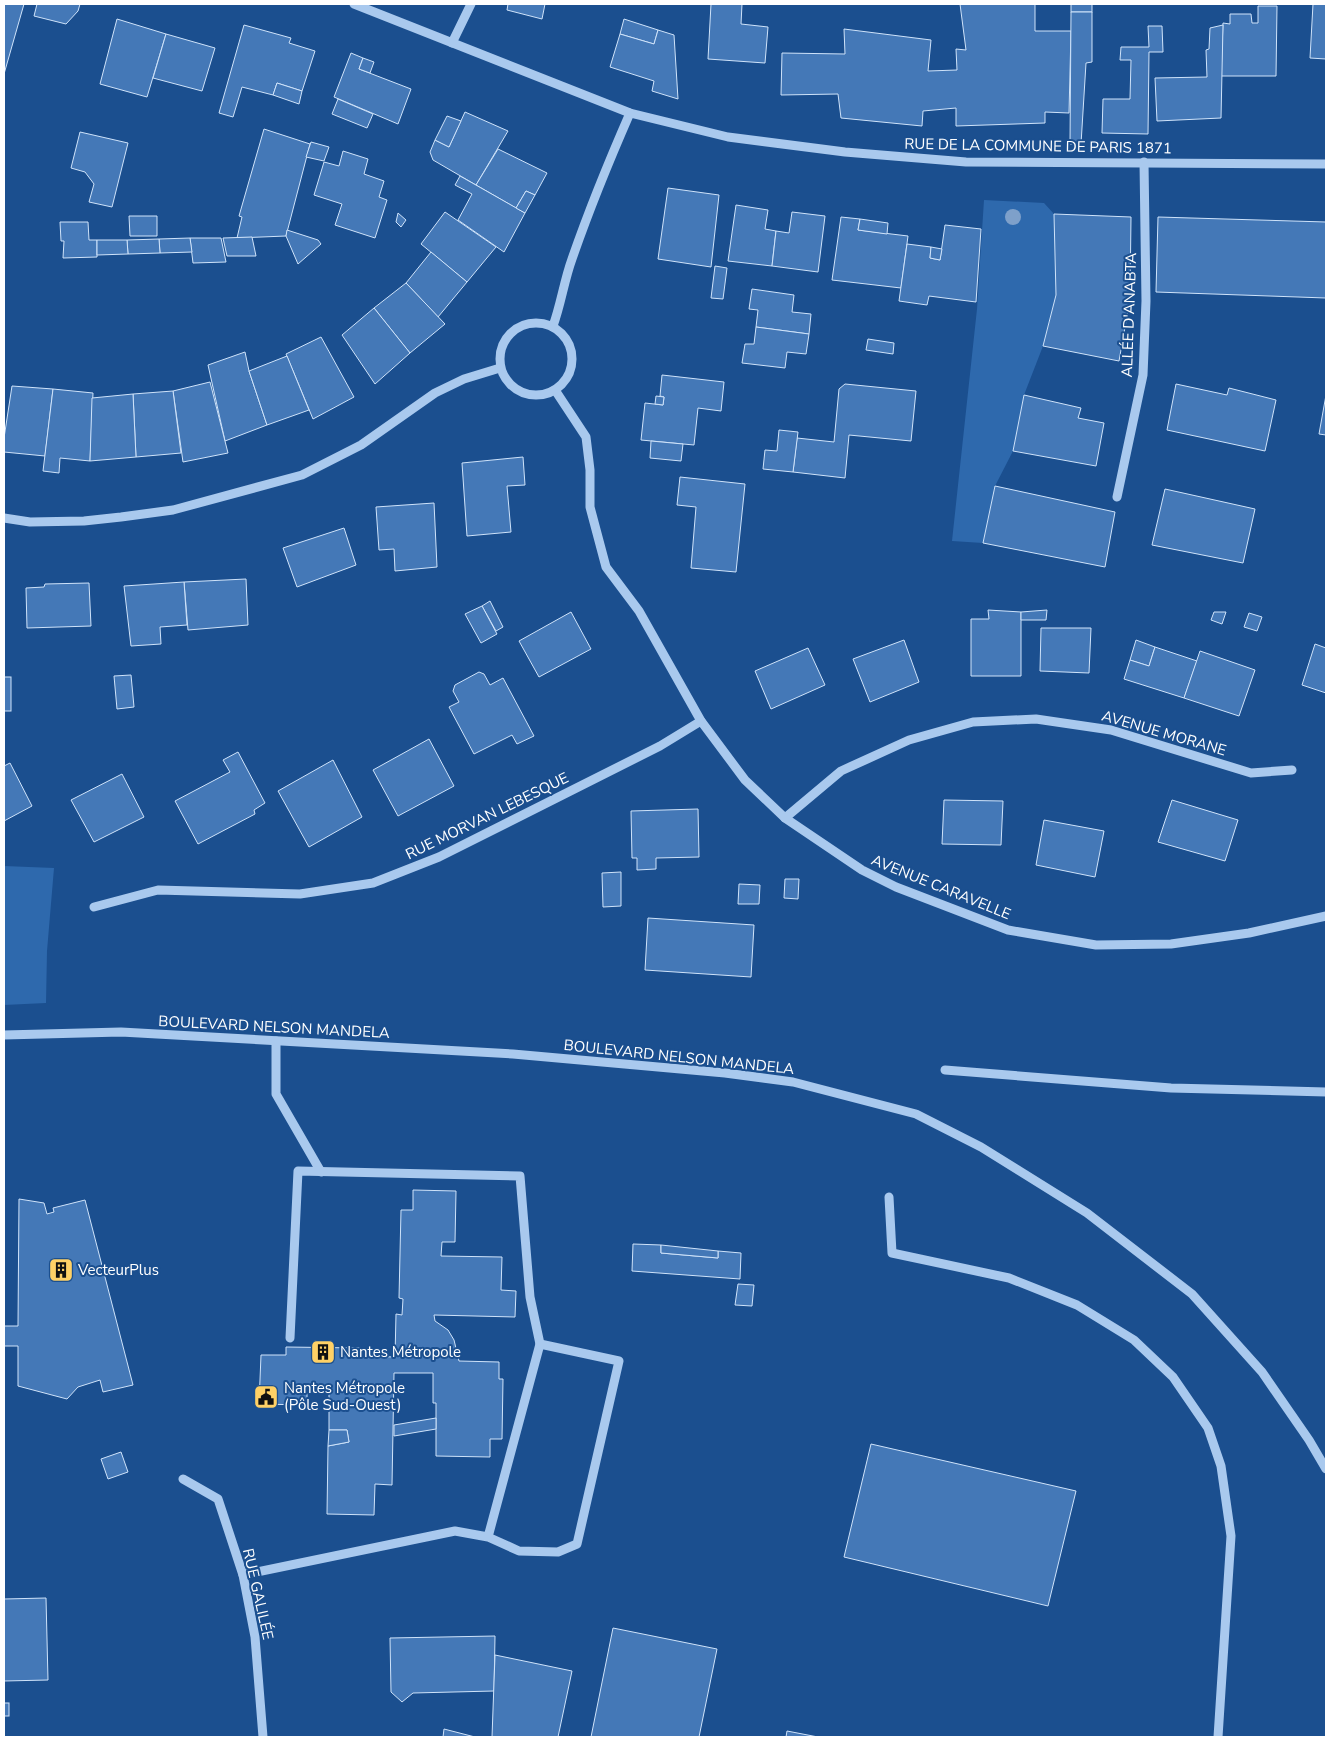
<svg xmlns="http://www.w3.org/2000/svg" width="1330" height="1741" viewBox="0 0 1330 1741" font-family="'Nunito Sans',sans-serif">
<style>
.green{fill:#2e69ad}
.building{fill:#4478b7;stroke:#cfe3fa}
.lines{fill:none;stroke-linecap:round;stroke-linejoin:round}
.minor{stroke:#a9c9ee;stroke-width:9}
.tree{fill:#7ea0ca}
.labels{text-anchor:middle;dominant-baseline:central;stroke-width:4;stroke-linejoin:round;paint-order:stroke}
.street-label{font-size:15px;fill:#fff;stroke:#1b4f8f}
.poi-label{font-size:15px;fill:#fff;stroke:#1b4f8f;text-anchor:start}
</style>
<rect width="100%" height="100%" fill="#1b4f8f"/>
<!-- green -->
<g class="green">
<path d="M 984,200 L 1044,203 L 1054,214 L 1056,295 L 1043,346 L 1024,395 L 1013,451 L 995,486 L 983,543 L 952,541 L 977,309 Z"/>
<path d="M 4,866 L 54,868 L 47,951 L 46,1003 L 4,1005 Z"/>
</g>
<!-- building -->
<g class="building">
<path d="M 4,4 L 24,4 L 4,74 Z"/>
<path d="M 37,4 L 80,4 L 78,11 L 66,24 L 34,16 Z"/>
<path d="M 508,4 L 545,4 L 542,19 L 507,10 Z"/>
<path d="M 711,4 L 742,4 L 741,24 L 768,27 L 765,63 L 708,59 Z"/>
<path d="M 960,4 L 1035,4 L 1035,31 L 1071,31 L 1069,113 L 1045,112 L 1045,123 L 956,126 L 956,108 L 923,111 L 922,126 L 841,118 L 838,94 L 781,95 L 782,53 L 845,54 L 844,29 L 931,40 L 928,71 L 957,70 L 956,49 L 966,50 Z"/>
<rect x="1071" y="4" width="21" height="8"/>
<path d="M 1313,4 L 1326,4 L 1326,59 L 1310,58 Z"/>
<path d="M 1258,6 L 1277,6 L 1276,76 L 1221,76 L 1223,23 L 1230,24 L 1230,14 L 1251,14 L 1252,23 L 1258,23 Z"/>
<path d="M 1071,12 L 1092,12 L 1092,62 L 1086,63 L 1081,144 L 1070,144 Z"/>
<path d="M 117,19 L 166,34 L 147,97 L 100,84 Z"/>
<path d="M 624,19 L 658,30 L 654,44 L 620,34 Z"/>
<path d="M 244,25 L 291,38 L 289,43 L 315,51 L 302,91 L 277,83 L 273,95 L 242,87 L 233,117 L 219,113 Z"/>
<path d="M 1223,25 L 1221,118 L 1157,121 L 1155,78 L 1207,77 L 1206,50 L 1209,49 L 1210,28 Z"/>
<path d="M 1148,26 L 1162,26 L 1163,52 L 1149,52 L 1148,134 L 1102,133 L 1103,99 L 1130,99 L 1131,60 L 1120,60 L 1121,47 L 1149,47 Z"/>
<path d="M 658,30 L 674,35 L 678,99 L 652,91 L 654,81 L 610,67 L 620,34 L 654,44 Z"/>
<path d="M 166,34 L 215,48 L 202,91 L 153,78 Z"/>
<path d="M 351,53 L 363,58 L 359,69 L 411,89 L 398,124 L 334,97 Z"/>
<path d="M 363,58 L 374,62 L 370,73 L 359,69 Z"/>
<path d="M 277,83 L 302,91 L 299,104 L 273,95 Z"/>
<path d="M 338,99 L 373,114 L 367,128 L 332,114 Z"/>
<path d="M 465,112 L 508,131 L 476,185 L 433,160 L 430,152 L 435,140 L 449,147 Z"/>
<path d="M 447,116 L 461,121 L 449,147 L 435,140 Z"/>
<path d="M 264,129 L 310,144 L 286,236 L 237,238 L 242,217 L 239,216 Z"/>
<path d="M 80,132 L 128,143 L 112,207 L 89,202 L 94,184 L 85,172 L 71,168 Z"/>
<path d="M 311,142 L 329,147 L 324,161 L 306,157 Z"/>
<path d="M 498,149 L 547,173 L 535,195 L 526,191 L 516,208 L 476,185 Z"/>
<path d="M 343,151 L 368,159 L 364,174 L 384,181 L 379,197 L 387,200 L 375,238 L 335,225 L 342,204 L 314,195 L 324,162 L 339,166 Z"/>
<path d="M 460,176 L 525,213 L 504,252 L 458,220 L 472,194 L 455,185 Z"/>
<path d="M 668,188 L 719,195 L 711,267 L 658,259 Z"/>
<path d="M 526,191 L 535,195 L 525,213 L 516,208 Z"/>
<path d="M 736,205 L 768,210 L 765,229 L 776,231 L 772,266 L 728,261 Z"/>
<path d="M 445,212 L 496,247 L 467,282 L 421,244 Z"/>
<path d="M 792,212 L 825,216 L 818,272 L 772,266 L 776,231 L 789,233 Z"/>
<path d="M 398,213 L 406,220 L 401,227 L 396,222 Z"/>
<path d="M 1054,214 L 1131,217 L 1130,299 L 1119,361 L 1043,346 L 1056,295 Z"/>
<path d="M 129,216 L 157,216 L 157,236 L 130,236 Z"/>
<path d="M 841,217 L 860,219 L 858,230 L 908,236 L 901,288 L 832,280 Z"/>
<path d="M 1158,217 L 1326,222 L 1326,298 L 1156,292 Z"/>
<path d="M 860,219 L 888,223 L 887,234 L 858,230 Z"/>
<path d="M 60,222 L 88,222 L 89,240 L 97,240 L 97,257 L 63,258 L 64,241 L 61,241 Z"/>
<path d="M 945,225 L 981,229 L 976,302 L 929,296 L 927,305 L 899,301 L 907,244 L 931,247 L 930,258 L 940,260 Z"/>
<path d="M 287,230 L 318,240 L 321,244 L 298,264 L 286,236 Z"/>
<path d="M 252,237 L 256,256 L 227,256 L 223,238 Z"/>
<path d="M 190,238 L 221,238 L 226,262 L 193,263 Z"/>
<path d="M 190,238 L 192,252 L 160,253 L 159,239 Z"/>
<path d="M 159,239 L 160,253 L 128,254 L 127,240 Z"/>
<path d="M 97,240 L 127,240 L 128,254 L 97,255 Z"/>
<path d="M 931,247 L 942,249 L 940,260 L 930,258 Z"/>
<path d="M 431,252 L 467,282 L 438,317 L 406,283 Z"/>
<path d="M 715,266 L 727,268 L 723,299 L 711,298 Z"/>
<path d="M 406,283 L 445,324 L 410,353 L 374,308 Z"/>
<path d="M 752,289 L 794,295 L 792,312 L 811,314 L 809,334 L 756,327 L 758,310 L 749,309 Z"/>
<path d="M 374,308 L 410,353 L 375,384 L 342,335 Z"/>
<path d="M 756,327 L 809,334 L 806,354 L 787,352 L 785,368 L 742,363 L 745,344 L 754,344 Z"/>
<path d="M 321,337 L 354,397 L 313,419 L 286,354 Z"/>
<path d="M 868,339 L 894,343 L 893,354 L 866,350 Z"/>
<path d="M 245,352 L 249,371 L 267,425 L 225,441 L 208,365 Z"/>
<path d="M 287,356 L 309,410 L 267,425 L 249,371 Z"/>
<path d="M 662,375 L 724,382 L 721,411 L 698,408 L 694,445 L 641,440 L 645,403 L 663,405 L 664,397 L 660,396 Z"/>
<path d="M 210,382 L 228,453 L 183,462 L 173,391 Z"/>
<path d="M 845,384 L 916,391 L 911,441 L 849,435 L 845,478 L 793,472 L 797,438 L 834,442 L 839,389 Z"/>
<path d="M 1176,384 L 1227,395 L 1229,388 L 1276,400 L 1265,451 L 1167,430 Z"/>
<path d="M 12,386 L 53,389 L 45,456 L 4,452 L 4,438 Z"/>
<path d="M 53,389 L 93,393 L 90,461 L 60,458 L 59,473 L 43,471 Z"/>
<path d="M 173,391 L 181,453 L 136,457 L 133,394 Z"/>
<path d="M 133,394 L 136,457 L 90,461 L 92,398 Z"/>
<path d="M 1024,395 L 1081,408 L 1078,418 L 1104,423 L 1096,466 L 1013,451 Z"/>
<path d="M 1326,395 L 1326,435 L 1319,434 Z"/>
<path d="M 656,396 L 664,397 L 663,405 L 655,404 Z"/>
<path d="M 779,430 L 798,432 L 793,472 L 763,469 L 765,450 L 777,451 Z"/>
<path d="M 651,441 L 683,444 L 681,461 L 650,458 Z"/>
<path d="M 523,457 L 525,485 L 507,486 L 511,532 L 467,536 L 462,463 Z"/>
<path d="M 680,477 L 745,484 L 736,572 L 691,568 L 696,507 L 677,505 Z"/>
<path d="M 995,486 L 1115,512 L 1105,567 L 983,543 Z"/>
<path d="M 1165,489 L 1255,509 L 1243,563 L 1152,545 Z"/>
<path d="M 434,503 L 437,567 L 395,571 L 394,549 L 379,550 L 376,507 Z"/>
<path d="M 344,528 L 356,565 L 297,587 L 283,548 Z"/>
<path d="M 246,579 L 248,625 L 188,630 L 184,582 Z"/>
<path d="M 184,582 L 187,625 L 160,627 L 161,644 L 131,646 L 124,586 Z"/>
<path d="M 89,583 L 91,626 L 27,628 L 26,588 L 44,587 L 45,584 Z"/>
<path d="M 490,601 L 503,627 L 496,631 L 482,606 Z"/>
<path d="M 482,606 L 497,634 L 481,643 L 465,614 Z"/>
<path d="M 988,610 L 1021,612 L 1021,676 L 971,676 L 971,619 L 989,619 Z"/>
<path d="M 1047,610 L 1046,620 L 1021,620 L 1021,612 Z"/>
<path d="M 571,612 L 591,649 L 539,677 L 519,641 Z"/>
<path d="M 1214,612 L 1226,612 L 1222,624 L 1211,620 Z"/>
<path d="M 1249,613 L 1262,617 L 1257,631 L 1244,627 Z"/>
<path d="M 1041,628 L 1091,628 L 1089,673 L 1040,671 Z"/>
<path d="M 904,640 L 919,682 L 870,702 L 853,659 Z"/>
<path d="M 1136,640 L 1155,647 L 1149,666 L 1130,660 Z"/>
<path d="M 1315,644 L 1326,648 L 1326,693 L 1302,685 Z"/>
<path d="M 1155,647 L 1197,661 L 1184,698 L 1124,679 L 1130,660 L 1149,666 Z"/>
<path d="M 808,648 L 825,685 L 771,709 L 755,671 Z"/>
<path d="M 1200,651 L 1255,670 L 1239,716 L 1184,698 Z"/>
<path d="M 479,672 L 484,674 L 490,685 L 503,678 L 534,736 L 517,744 L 512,735 L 474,754 L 449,707 L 459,702 L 453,691 L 455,685 Z"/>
<path d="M 131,675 L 134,707 L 117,709 L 114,676 Z"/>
<rect x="4" y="677" width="7" height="34"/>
<path d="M 429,739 L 454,786 L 398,816 L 373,770 Z"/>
<path d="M 238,752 L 265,803 L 254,810 L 255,814 L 198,844 L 175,801 L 230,772 L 223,760 Z"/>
<path d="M 333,760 L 362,817 L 309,847 L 278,791 Z"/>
<path d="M 10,763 L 32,806 L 4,821 L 4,766 Z"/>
<path d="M 122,774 L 144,817 L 94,842 L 71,800 Z"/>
<path d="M 944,800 L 1003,801 L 1001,845 L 942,844 Z"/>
<path d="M 1172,800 L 1238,820 L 1225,861 L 1158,842 Z"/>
<path d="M 698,809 L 699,857 L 656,858 L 656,869 L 637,870 L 637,858 L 632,858 L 631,811 Z"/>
<path d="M 1044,820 L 1104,831 L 1095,877 L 1036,865 Z"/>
<path d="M 621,872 L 621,906 L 603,907 L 602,873 Z"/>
<path d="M 785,879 L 799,879 L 798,899 L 784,898 Z"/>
<path d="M 739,884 L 760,885 L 759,904 L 738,904 Z"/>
<path d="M 648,918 L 754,925 L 751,977 L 645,970 Z"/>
<path d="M 413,1190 L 456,1191 L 455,1242 L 442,1242 L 441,1256 L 502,1257 L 501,1290 L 516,1291 L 515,1317 L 434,1315 L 435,1321 L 448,1330 L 454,1340 L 459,1361 L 499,1362 L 499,1379 L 503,1379 L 502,1439 L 490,1439 L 490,1457 L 436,1456 L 436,1403 L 433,1403 L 433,1373 L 394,1373 L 392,1485 L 375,1484 L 374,1515 L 327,1514 L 328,1446 L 349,1442 L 347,1430 L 329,1430 L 329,1389 L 307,1388 L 307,1405 L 259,1404 L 261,1355 L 286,1355 L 286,1347 L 360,1348 L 360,1356 L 395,1357 L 396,1314 L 402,1315 L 403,1299 L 399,1298 L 401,1210 L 413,1210 Z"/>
<path d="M 19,1199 L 44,1203 L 47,1214 L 54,1212 L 53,1208 L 85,1200 L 133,1385 L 103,1392 L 100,1380 L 78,1387 L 67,1399 L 18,1386 L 18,1346 L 4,1346 L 4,1326 L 18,1326 Z"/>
<path d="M 633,1244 L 661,1245 L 661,1253 L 718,1258 L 718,1251 L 741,1253 L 740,1279 L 632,1271 Z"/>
<path d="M 661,1245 L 718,1251 L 718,1258 L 661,1253 Z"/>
<path d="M 738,1284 L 754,1285 L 752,1306 L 735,1305 Z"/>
<path d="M 436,1418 L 436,1429 L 394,1436 L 394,1425 Z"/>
<path d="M 329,1430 L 347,1430 L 349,1442 L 328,1446 Z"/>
<path d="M 871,1444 L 1076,1491 L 1048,1606 L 844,1557 Z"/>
<path d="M 121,1452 L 128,1472 L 108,1479 L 101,1459 Z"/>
<path d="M 46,1598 L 48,1680 L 4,1681 L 4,1599 Z"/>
<path d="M 613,1628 L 717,1649 L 699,1737 L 591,1737 Z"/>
<path d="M 495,1636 L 494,1691 L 413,1693 L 402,1702 L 391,1692 L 390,1638 Z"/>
<path d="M 495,1655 L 572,1671 L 558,1737 L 492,1737 Z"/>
<rect x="4" y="1703" width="5" height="13"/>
<path d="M 444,1729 L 475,1737 L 443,1737 Z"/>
<path d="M 787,1731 L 818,1737 L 786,1737 Z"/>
</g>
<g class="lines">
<!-- minor -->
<g class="minor">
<path d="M 354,4 L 630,113 L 728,137 L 845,152 L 966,162 L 1326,164"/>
<path d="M 452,43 L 471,4"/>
<circle cx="536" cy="359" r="36"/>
<path d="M 553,326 C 561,304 564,281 572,259 C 589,210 609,161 630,113"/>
<path d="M 555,390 L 586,437 L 590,470 L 590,507 L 606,567 L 639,611 L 701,721 L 745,780 L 785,818 L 862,870 L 896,887 L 1008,930 L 1096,945 L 1171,944 L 1249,933 L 1326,916"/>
<path d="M 1117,497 L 1143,375 L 1146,301 L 1144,162"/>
<path d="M 4,518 L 30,522 L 84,521 L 121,517 L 173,510 L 302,475 L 361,445 L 435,393 L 464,379 L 500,368"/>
<path d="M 785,818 L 841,771 L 909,740 L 973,722 L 1036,719 L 1111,730 L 1251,773 L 1292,770"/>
<path d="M 94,907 L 158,890 L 300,894 L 373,883 L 439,857 L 660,746 L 701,721"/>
<path d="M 4,1035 L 121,1032 L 513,1054 L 725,1073 L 793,1082 L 916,1114 L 981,1147 L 1087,1213 L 1192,1294 L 1262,1372 L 1309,1440 L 1326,1469"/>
<path d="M 276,1041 L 276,1094 L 321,1172"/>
<path d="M 945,1070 L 1171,1088 L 1326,1092"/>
<path d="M 889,1197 L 892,1253 L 1009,1278 L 1077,1305 L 1134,1340 L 1173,1377 L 1208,1428 L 1221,1466 L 1231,1536 L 1218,1737"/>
<path d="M 290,1338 L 298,1171 L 520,1176 L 530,1297 L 540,1344"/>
<path d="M 183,1479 L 218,1499 L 243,1575 L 255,1637 L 263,1737"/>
<path d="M 243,1575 L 455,1531 L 488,1537 L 519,1551 L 558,1552 L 577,1544 L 619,1361 L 540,1344 L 488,1537"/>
</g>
</g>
<!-- trees -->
<circle class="tree" cx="1013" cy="217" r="8"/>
<!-- icons -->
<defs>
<symbol id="building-square" viewBox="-11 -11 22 22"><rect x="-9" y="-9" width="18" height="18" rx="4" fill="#ffd166" stroke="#1b4f8f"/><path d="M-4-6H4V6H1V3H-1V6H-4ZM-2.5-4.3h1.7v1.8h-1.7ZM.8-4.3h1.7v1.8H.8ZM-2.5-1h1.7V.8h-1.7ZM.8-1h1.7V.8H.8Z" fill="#111"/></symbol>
<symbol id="civic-square" viewBox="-11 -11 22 22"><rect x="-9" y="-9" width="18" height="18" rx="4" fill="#ffd166" stroke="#1b4f8f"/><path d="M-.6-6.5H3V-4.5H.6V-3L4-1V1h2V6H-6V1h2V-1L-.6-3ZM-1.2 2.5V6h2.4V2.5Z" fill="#111"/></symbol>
</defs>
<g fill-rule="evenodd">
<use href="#building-square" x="47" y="1256" width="28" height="28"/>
<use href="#building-square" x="309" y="1338" width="28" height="28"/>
<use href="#civic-square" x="252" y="1383" width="28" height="28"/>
</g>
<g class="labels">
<!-- street labels -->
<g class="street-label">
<text transform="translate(1038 146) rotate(1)">RUE DE LA COMMUNE DE PARIS 1871</text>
<text transform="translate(1129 315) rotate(-88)">ALLÉE D'ANABTA</text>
<text transform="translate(1164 733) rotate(16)">AVENUE MORANE</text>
<text transform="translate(487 816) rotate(-26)">RUE MORVAN LEBESQUE</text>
<text transform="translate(941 887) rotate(22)">AVENUE CARAVELLE</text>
<text transform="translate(274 1027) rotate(3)">BOULEVARD NELSON MANDELA</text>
<text transform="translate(679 1057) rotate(6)">BOULEVARD NELSON MANDELA</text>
<text transform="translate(258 1594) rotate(77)">RUE GALILÉE</text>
</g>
<!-- poi labels -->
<g class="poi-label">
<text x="78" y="1270">VecteurPlus</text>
<text x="340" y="1352">Nantes Métropole</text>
<text x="284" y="1388">Nantes Métropole<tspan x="284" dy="17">(Pôle Sud-Ouest)</tspan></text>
</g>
</g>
<!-- border -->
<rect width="1330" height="1741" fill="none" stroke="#ffffff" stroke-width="10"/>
</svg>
